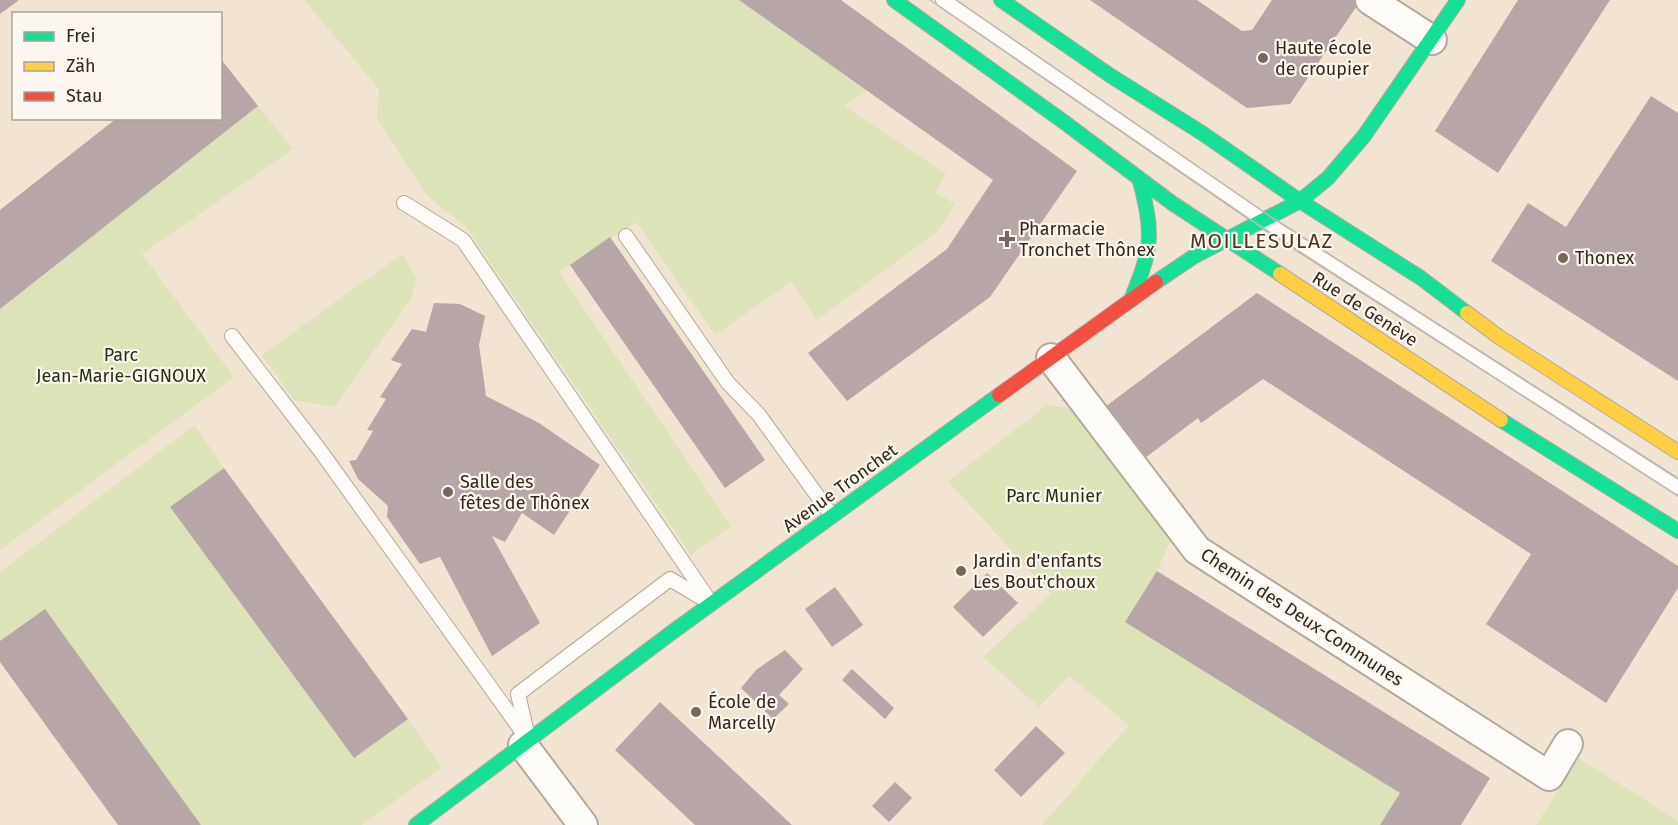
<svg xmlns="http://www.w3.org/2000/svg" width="1678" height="825" viewBox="0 0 1678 825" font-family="'Fira Sans',sans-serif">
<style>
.green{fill:#dde3b9}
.building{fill:#b6a6a8}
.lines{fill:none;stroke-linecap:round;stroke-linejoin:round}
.lane-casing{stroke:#b4aa9c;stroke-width:16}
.street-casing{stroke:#b4aa9c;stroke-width:32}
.fast-casing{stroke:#b4aa9c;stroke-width:16}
.slow-casing{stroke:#b4aa9c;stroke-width:16}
.jam-casing{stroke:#b4aa9c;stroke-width:16}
.lane{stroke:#fdfbf8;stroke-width:14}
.street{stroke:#fdfbf8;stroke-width:28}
.fast{stroke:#16e098;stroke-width:14}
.slow{stroke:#ffcf43;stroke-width:14}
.jam{stroke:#f24e42;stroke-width:14}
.tram{stroke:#bebab7;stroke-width:1.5}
.poi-dot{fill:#74695b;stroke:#fbf6ef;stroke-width:2}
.labels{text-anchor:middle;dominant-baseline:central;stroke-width:4.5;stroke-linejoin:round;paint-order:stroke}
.poi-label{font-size:18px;fill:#31271b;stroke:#fbf6ef;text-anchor:start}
.street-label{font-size:18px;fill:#31271b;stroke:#fbf6ef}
.park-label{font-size:18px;fill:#263010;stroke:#fbf6ef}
.quarter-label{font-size:21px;letter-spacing:1.5px;fill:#4b371c;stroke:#fbf6ef}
</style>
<rect width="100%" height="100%" fill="#f1e4d2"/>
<!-- green -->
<g class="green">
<path d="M 304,0 L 739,0 L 867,91 L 844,106 L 946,174 L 935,192 L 955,204 L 938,231 L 817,320 L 791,282 L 715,335 L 636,222 L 559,272 L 731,526 L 691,555 L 466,227 L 426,195 L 377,118 L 379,89 Z"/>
<path d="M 258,106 L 293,149 L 142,254 L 234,377 L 0,550 L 0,309 Z"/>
<path d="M 402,254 L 417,278 L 412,297 L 334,407 L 294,400 L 262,355 Z"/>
<path d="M 1047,405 L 1074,409 L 1171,539 L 1157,571 L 1400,793 L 1380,825 L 1042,825 L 1129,725 L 1069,676 L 1039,707 L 983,657 L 1051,594 L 948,481 Z"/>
<path d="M 195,425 L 224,468 L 170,508 L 354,758 L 408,719 L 442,768 L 361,825 L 201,825 L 45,609 L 0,641 L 0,572 Z"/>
<path d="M 1579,758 L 1678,821 L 1678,825 L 1536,825 Z"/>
</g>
<!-- building -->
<g class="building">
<path d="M 0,0 L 19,0 L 0,14 Z"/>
<path d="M 739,0 L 841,0 L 1077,171 L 990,297 L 847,401 L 808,353 L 947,249 L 993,180 Z"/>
<path d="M 1090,0 L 1197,0 L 1242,31 L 1252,30 L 1272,0 L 1361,0 L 1290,104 L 1247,108 Z"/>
<path d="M 1518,0 L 1610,0 L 1498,173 L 1435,131 Z"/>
<path d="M 220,58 L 258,106 L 0,309 L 0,210 L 117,118 L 220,118 Z"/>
<path d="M 1651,96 L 1678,113 L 1678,381 L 1491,261 L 1528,203 L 1566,227 Z"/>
<path d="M 610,237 L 765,460 L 725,488 L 570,265 Z"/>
<path d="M 1257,293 L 1678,566 L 1678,588 L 1606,703 L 1486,624 L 1531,554 L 1263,379 L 1201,423 L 1198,418 L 1141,461 L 1101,410 Z"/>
<path d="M 434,303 L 460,304 L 485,316 L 479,345 L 486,396 L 539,423 L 600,465 L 554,535 L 522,513 L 505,542 L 492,536 L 540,623 L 492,656 L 440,557 L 420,564 L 387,517 L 388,506 L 358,479 L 349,461 L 356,460 L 373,431 L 367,430 L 386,399 L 380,397 L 402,364 L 391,360 L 412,329 L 426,332 Z"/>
<path d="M 224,468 L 408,719 L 354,758 L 170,507 Z"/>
<path d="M 1157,571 L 1490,778 L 1461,825 L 1380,825 L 1400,793 L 1125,622 Z"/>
<path d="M 987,573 L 1018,603 L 983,637 L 953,607 Z"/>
<path d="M 835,587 L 863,625 L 832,647 L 805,609 Z"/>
<path d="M 45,609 L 201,825 L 118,825 L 0,662 L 0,641 Z"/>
<path d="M 785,650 L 803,669 L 779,695 L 789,704 L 773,719 L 741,688 L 756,670 Z"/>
<path d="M 852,669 L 894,708 L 885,719 L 842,680 Z"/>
<path d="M 660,702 L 792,825 L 695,825 L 615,750 Z"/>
<path d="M 1036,726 L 1065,753 L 1021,797 L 994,770 Z"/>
<path d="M 895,782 L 912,798 L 889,822 L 872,806 Z"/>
</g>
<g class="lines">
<defs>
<g id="lane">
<path d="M 943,0 L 1264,221 L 1678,487"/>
<path d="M 404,203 L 463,240 L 711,603"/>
<path d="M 626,236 L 728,383 L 759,415 L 832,516"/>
<path d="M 232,336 L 319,449 L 529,741"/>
<path d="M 527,733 L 518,694 L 670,579 L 707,601"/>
</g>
<g id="street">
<path d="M 1370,0 L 1432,40"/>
<path d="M 1051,358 L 1197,550 L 1549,776 L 1568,744"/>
<path d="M 523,745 L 583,825"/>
</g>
<g id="fast">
<path d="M 894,0 L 1064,122 L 1172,203 L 1280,274"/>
<path d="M 1001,0 L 1111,76 L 1202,133 L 1300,201 L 1421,278 L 1467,313"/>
<path d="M 1156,282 L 1193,257 L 1300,201 L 1328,178 L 1364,136 L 1458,0"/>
<path d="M 1131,300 C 1152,248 1154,236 1140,181"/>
<path d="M 1501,420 L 1678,531"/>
<path d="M 416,825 L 671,633 L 999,395"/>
</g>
<g id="slow">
<path d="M 1280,274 L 1501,420"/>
<path d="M 1467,313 L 1499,337 L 1678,452"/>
</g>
<path id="jam" d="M 999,395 L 1156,282"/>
</defs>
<!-- lane casing -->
<use href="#lane" class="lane-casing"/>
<!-- street casing -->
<use href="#street" class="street-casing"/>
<!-- fast casing -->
<use href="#fast" class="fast-casing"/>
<!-- slow casing -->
<use href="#slow" class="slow-casing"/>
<!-- jam casing -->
<use href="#jam" class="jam-casing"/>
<!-- lane -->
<use href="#lane" class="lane"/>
<!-- street -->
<use href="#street" class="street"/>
<!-- fast -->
<use href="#fast" class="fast"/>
<!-- slow -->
<use href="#slow" class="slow"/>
<!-- jam -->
<use href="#jam" class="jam"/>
<!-- tram -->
<g class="tram">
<path d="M 930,0 L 1257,224 L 1678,496"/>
<path d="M 956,0 L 1271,217 L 1678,479"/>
</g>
</g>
<!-- markers -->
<g class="poi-dot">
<circle cx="1263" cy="58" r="6"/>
<path d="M1004 230h6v6h6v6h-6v6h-6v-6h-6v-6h6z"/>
<circle cx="1563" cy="258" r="6"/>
<circle cx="448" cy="492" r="6"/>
<circle cx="961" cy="571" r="6"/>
<circle cx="696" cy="712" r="6"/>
</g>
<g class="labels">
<!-- poi labels -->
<g class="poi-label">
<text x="1275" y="48">Haute école<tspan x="1275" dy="21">de croupier</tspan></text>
<text x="1019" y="229">Pharmacie<tspan x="1019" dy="21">Tronchet Thônex</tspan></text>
<text x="1575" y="258">Thonex</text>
<text x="460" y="482">Salle des<tspan x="460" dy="21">fêtes de Thônex</tspan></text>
<text x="973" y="561">Jardin d'enfants<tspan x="973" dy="21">Les Bout'choux</tspan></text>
<text x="708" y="702">École de<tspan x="708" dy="21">Marcelly</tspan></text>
</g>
<!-- street labels -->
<g class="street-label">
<text transform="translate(1365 309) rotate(33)">Rue de Genève</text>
<text transform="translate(840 488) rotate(-36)">Avenue Tronchet</text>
<text transform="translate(1302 617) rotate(33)">Chemin des Deux-Communes</text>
</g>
<!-- park labels -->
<g class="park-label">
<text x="121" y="355">Parc<tspan x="121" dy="21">Jean-Marie-GIGNOUX</tspan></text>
<text x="1054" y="496">Parc Munier</text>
</g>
<!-- quarter labels -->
<g class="quarter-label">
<text x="1262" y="241">MOILLESULAZ</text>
</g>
</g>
<!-- legend -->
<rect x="12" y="12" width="210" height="108" fill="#fbf6ef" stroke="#aaa39a" stroke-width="1.5"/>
<rect x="24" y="32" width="30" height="9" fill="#16e098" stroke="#aaa39a" stroke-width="1.5"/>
<text x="66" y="42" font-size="18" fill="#31271b">Frei</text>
<rect x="24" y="62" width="30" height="9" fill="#ffcf43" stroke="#aaa39a" stroke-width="1.5"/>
<text x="66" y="72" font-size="18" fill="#31271b">Zäh</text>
<rect x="24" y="92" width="30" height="9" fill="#f24e42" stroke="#aaa39a" stroke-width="1.5"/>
<text x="66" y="102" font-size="18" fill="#31271b">Stau</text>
</svg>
